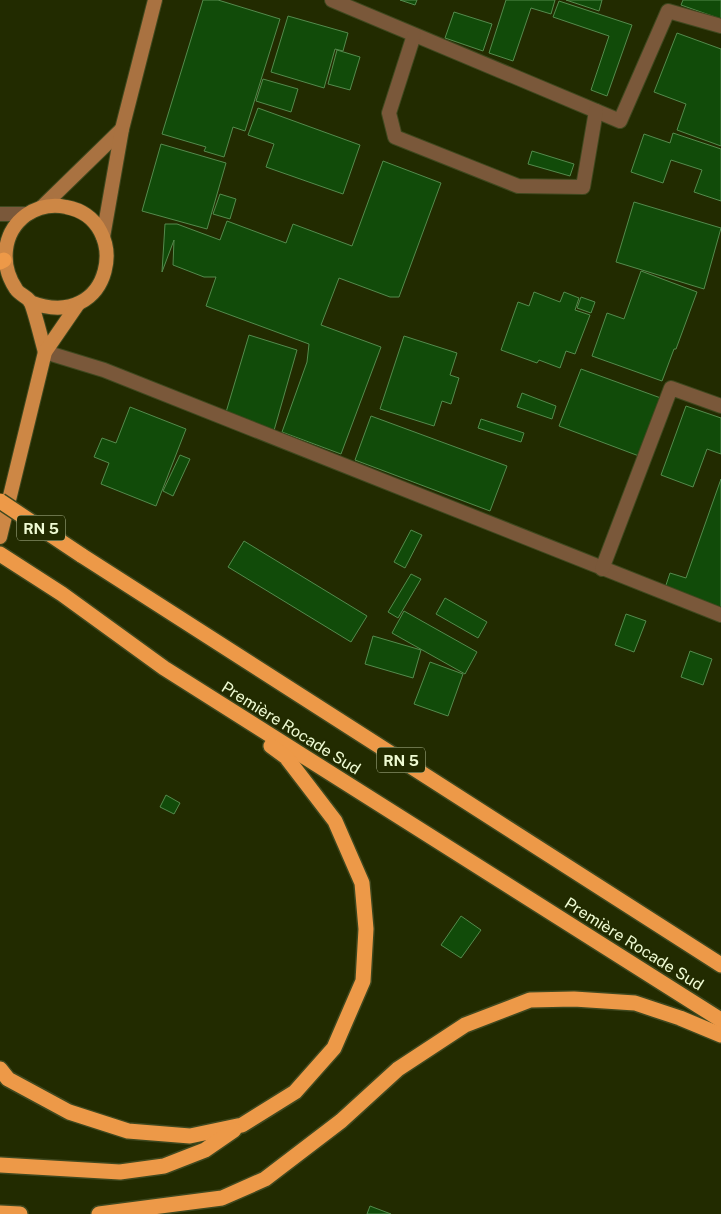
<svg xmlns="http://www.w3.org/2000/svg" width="721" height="1214" viewBox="0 0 721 1214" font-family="'Public Sans',sans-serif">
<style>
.building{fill:#114b09;stroke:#548b4d}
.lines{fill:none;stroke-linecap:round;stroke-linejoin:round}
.minor-casing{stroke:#3f481e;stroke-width:16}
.secondary-casing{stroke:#3f481e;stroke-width:16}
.primary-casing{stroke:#3f481e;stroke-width:16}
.motorway-casing{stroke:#3f481e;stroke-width:18}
.minor{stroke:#7a583a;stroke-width:14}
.secondary{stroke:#a97241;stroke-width:14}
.primary{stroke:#cd8745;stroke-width:14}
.motorway{stroke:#ed9948;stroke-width:15}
.motorway-bridge-casing{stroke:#3f481e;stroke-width:18;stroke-linecap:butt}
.motorway-bridge{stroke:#ed9948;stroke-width:15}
.labels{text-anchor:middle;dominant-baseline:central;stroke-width:4.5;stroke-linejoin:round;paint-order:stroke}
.shield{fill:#222b00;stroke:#b2bd94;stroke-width:1}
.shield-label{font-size:15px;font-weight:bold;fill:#effbd3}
.street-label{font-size:16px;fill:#effbd3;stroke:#222b00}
</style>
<rect width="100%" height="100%" fill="#222b00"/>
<!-- building -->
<g class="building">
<path d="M 203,0 L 218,0 L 280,19 L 245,131 L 233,127 L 224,157 L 204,151 L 206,147 L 162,134 Z"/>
<path d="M 400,0 L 417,0 L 415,5 Z"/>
<path d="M 506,0 L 555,0 L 551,14 L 531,8 L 513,61 L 489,53 Z"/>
<path d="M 566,0 L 602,0 L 599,11 Z"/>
<path d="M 683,0 L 721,0 L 721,19 L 681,5 Z"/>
<path d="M 559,1 L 632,25 L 607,96 L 591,90 L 609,36 L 553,17 Z"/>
<path d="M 454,12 L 492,24 L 483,51 L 445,38 Z"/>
<path d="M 288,16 L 348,33 L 343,51 L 335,49 L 324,88 L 271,72 Z"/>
<path d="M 677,33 L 721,49 L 721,146 L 677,130 L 686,104 L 654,92 Z"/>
<path d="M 337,50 L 360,57 L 350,90 L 328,84 Z"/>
<path d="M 263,79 L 298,89 L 291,112 L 256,101 Z"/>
<path d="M 258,108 L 360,145 L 343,194 L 266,167 L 274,144 L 248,135 Z"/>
<path d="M 673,133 L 721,149 L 721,201 L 694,192 L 702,170 L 671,160 L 663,183 L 631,172 L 644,134 L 670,143 Z"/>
<path d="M 161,144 L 226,163 L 207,229 L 142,211 Z"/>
<path d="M 532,151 L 574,164 L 570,176 L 528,164 Z"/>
<path d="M 383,161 L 441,183 L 399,297 L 390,297 L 339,278 L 321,325 L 381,347 L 341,454 L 282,432 L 307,362 L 309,344 L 206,306 L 216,277 L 204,277 L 173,265 L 174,240 L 162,272 L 165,224 L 177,224 L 220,240 L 227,221 L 286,243 L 293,224 L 352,246 Z"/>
<path d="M 220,194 L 236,199 L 230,219 L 213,214 Z"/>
<path d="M 634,202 L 721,228 L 704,289 L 616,262 Z"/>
<path d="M 641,271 L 697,292 L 676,349 L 674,349 L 662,381 L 592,356 L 607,313 L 624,319 Z"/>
<path d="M 534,292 L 560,302 L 564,292 L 579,298 L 575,310 L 590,315 L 575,354 L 566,351 L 560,368 L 539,360 L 537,363 L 501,350 L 518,302 L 529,306 Z"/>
<path d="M 581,297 L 595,302 L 591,313 L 577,308 Z"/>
<path d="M 249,335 L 297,350 L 273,434 L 224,419 Z"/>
<path d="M 404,336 L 457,353 L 450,375 L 459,378 L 451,404 L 442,401 L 434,426 L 380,409 Z"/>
<path d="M 581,369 L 669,401 L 647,459 L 559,426 Z"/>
<path d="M 522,393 L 556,406 L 552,419 L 517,407 Z"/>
<path d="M 686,406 L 721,418 L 721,454 L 707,449 L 693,487 L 661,475 Z"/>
<path d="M 130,407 L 186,429 L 156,506 L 101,484 L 109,463 L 94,457 L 102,438 L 116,443 Z"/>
<path d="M 371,416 L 507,466 L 490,511 L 355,460 Z"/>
<path d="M 481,419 L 524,433 L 521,442 L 478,428 Z"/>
<path d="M 180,455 L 190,459 L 173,496 L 163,491 Z"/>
<path d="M 721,479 L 721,608 L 665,588 L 670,573 L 686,578 Z"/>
<path d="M 411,530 L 422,535 L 405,568 L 394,562 Z"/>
<path d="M 244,541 L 367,616 L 351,642 L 228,567 Z"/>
<path d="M 411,574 L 421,579 L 398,618 L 388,612 Z"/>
<path d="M 445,598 L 487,622 L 478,638 L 436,614 Z"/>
<path d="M 404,611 L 477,652 L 465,674 L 392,633 Z"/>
<path d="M 626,614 L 646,621 L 634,652 L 615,645 Z"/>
<path d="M 373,636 L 421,650 L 413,678 L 365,664 Z"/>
<path d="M 690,651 L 712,659 L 703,685 L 681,677 Z"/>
<path d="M 430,662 L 463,674 L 448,716 L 414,704 Z"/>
<path d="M 166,795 L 180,803 L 174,814 L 160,807 Z"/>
<path d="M 461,916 L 481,930 L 461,958 L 441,945 Z"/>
<path d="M 370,1206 L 391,1214 L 367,1214 Z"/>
</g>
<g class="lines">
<defs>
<g id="minor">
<path d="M 332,0 L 620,121 L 668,11 L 721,26"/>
<path d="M 414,35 L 389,113 L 395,137 L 518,186 L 583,187 L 596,111"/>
<path d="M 0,214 L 27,214"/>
<path d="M 45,352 L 104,370 L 721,615"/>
<path d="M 602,569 L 671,388 L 721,406"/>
</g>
<g id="secondary">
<path d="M 42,207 L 122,129"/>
<path d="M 103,237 L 122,129 L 155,0"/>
</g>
<g id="primary">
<path d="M 30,302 C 114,334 133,219 66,207 C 52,204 38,207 26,215 C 2,233 0,265 16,289 C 19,294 26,296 30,301 C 34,308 42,342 45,352"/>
<path d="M 0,537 L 45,352 L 78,304"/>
</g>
<g id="motorway">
<path d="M 0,262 L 4,260"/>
<path d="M 0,554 L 62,594 L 164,668 L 721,1020"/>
<path d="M 81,555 L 721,965"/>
<path d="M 0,1069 L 8,1079 L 69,1112 L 128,1131 L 190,1136 L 242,1125 L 295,1092 L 334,1048 L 363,981 L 366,929 L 362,883 L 335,821 L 286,757 L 271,746"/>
<path d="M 0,1165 L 120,1172 L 164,1166 L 205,1150 L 234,1130"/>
<path d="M 0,1213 L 20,1214"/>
<path d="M 99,1214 L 222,1198 L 265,1179 L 341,1121 L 398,1069 L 465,1025 L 530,1000 L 574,999 L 635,1003 L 680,1018 L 721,1035"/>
</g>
</defs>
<!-- minor casing -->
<use href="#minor" class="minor-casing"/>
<!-- secondary casing -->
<use href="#secondary" class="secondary-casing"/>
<!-- primary casing -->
<use href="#primary" class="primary-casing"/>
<!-- motorway casing -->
<use href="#motorway" class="motorway-casing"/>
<!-- minor -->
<use href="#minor" class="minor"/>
<!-- secondary -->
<use href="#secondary" class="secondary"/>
<!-- primary -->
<use href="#primary" class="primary"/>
<!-- motorway -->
<use href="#motorway" class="motorway"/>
<defs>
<path id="motorway-bridge" d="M 0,501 L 81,555"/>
</defs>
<!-- motorway-bridge casing -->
<use href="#motorway-bridge" class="motorway-bridge-casing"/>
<!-- motorway-bridge -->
<use href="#motorway-bridge" class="motorway-bridge"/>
</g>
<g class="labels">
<!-- shield labels -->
<g class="shield">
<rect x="17" y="515.5" width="48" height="25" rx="4"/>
<rect x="377" y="747.5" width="48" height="25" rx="4"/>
</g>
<g class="shield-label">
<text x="41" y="528">RN 5</text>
<text x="401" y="760">RN 5</text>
</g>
<!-- street labels -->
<g class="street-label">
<text transform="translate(291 728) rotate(32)">Première Rocade Sud</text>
<text transform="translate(634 944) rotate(32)">Première Rocade Sud</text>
</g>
</g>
</svg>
